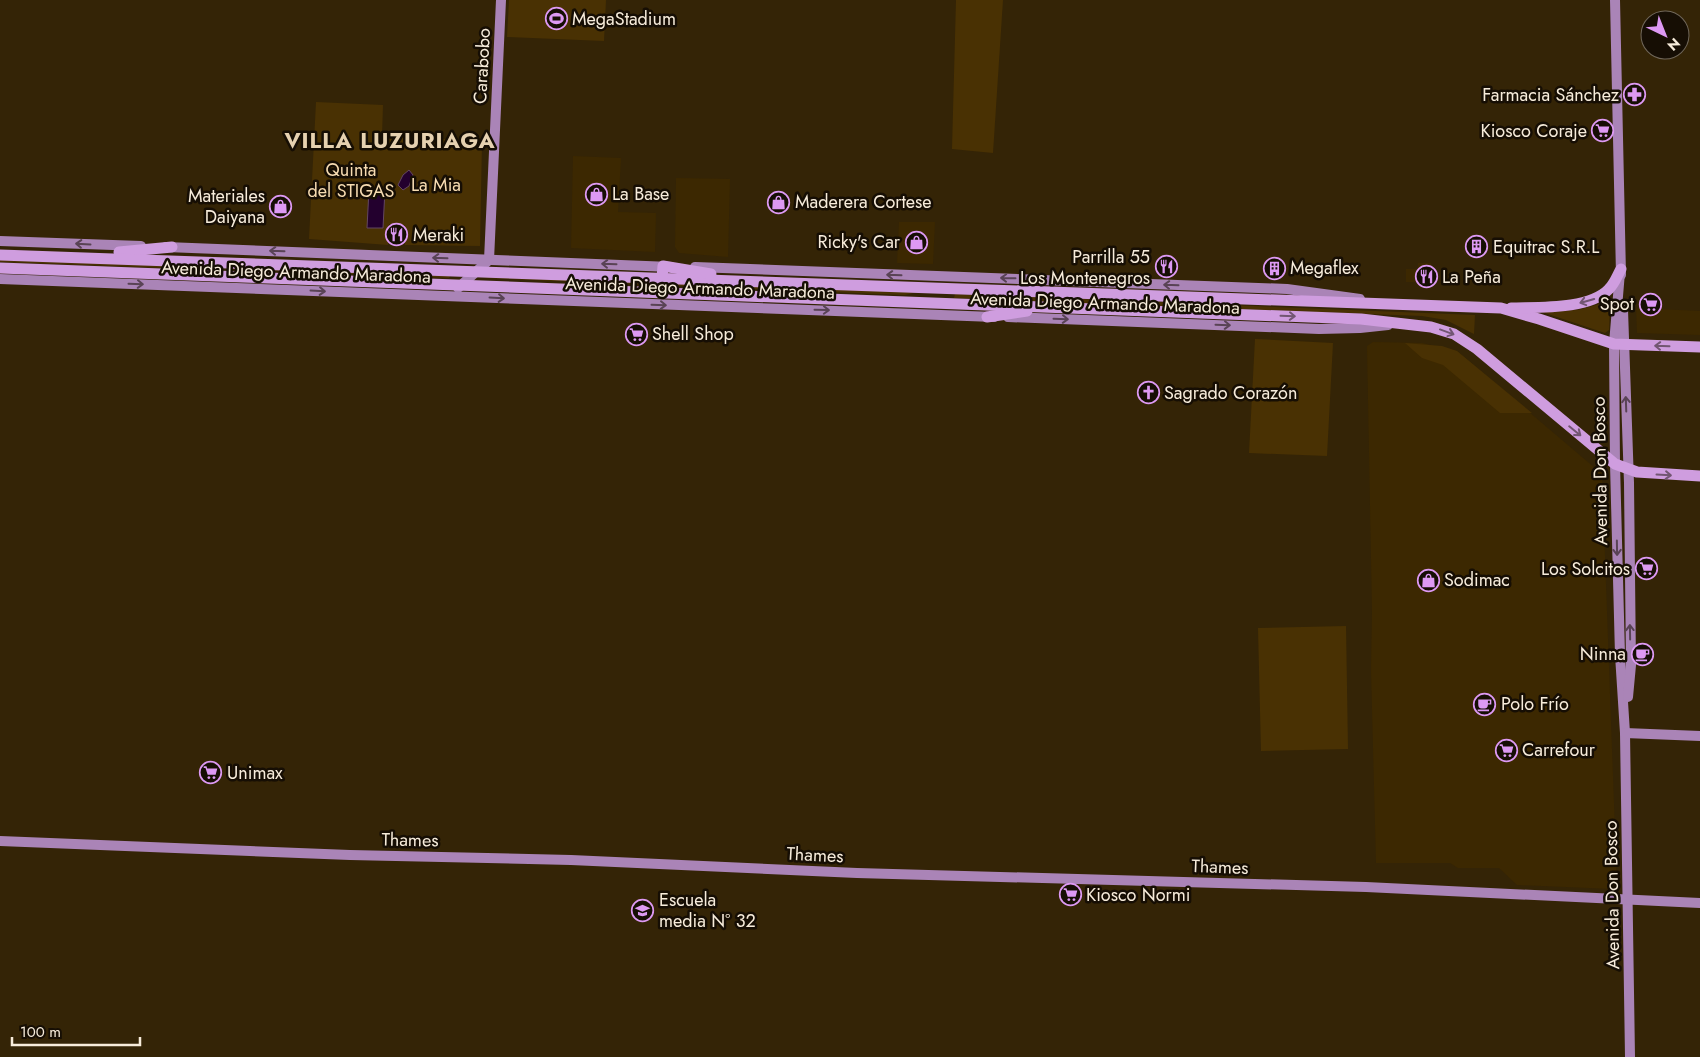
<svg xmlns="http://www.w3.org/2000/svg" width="1700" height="1057" viewBox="0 0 1700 1057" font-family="Jost,sans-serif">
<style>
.built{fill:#3c2801}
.green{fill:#493103}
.water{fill:#23002e;stroke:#634762}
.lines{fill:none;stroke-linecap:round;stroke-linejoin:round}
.secondary{stroke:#aa84b7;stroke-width:10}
.primary{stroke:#cf9ddf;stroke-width:11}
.oneway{stroke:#594355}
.oneway2{stroke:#725672}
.labels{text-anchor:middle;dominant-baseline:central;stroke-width:5;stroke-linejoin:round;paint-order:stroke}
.poi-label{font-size:18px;fill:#f7ecdb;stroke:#160e04;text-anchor:start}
.street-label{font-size:18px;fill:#f7ecdb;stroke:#160e04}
.park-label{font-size:18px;fill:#f7dcb2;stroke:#160e04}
.district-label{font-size:22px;font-weight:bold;letter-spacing:1px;fill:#e6d1b0;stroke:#160e04}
</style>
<rect width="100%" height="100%" fill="#342406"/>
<!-- built -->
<g class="built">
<path d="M 573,156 L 621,158 L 618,212 L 656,213 L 655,252 L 571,248 Z"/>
<path d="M 676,178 L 730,179 L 728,257 L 679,253 L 675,247 Z"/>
<path d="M 899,222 L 935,222 L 933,264 L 897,263 Z"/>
<path d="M 1418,263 L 1431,263 L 1431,282 L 1406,282 L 1406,269 L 1418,269 Z"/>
<path d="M 1636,308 L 1700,311 L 1700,335 L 1637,333 Z"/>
<path d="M 1373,342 L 1422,343 L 1457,351 L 1602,474 L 1617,886 L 1613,889 L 1517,885 L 1499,868 L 1458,868 L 1450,863 L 1376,863 L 1371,670 L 1372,611 L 1367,346 Z"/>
</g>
<!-- green -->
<g class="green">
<path d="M 509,0 L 606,0 L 604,41 L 507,37 Z"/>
<path d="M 956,0 L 1003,0 L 993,153 L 952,149 Z"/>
<path d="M 316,102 L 383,105 L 382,136 L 482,141 L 480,246 L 405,245 L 405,225 L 389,224 L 388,245 L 309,239 Z"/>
<path d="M 0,259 L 193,267 L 194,269 L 0,262 Z"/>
<path d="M 230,269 L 231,269 L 450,276 L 449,278 Z"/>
<path d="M 489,277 L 917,292 L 905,295 L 483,278 Z"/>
<path d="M 955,294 L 1475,315 L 1474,334 L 1446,320 L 1422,316 L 954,298 Z"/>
<path d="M 1607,302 L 1610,305 L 1609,330 L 1605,333 L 1542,312 L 1578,310 Z"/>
<path d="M 1255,339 L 1333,343 L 1327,456 L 1249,453 Z"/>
<path d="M 1405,343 L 1442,346 L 1457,351 L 1532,413 L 1500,413 L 1443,365 L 1422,358 Z"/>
<path d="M 1346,626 L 1348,749 L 1261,751 L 1258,628 Z"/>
</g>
<!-- water -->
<g class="water">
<path d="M 409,170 L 413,175 L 409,186 L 403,190 L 398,185 L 403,175 Z"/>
<path d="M 369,189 L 385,189 L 383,228 L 367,228 Z"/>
</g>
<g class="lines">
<!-- secondary -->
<g class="secondary">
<path d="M 1615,0 L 1621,275"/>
<path d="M 0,241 L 141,246"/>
<path d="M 166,247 L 671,267"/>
<path d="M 695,267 L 1287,289 L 1360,299"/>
<path d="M 1620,272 L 1614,344 L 1615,464 L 1620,655 L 1625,733 L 1630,1057"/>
<path d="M 0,279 L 994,317"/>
<path d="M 458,288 L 489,260 L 501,0"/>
<path d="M 1623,310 L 1629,483 L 1631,665 L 1628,697"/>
<path d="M 1008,317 L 1319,329 L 1360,328 L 1388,325"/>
<path d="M 1625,733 L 1700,736"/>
<path d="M 0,841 L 350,855 L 571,860 L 857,873 L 1366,887 L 1700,903"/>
</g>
<!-- primary -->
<g class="primary">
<path d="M 119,252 L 172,247"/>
<path d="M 0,255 L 1501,308 L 1539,319 L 1614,344 L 1700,347"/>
<path d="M 0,268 L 1361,319 L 1431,327 L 1454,334 L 1477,349 L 1615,464 L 1637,472 L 1700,476"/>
<path d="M 662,278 L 663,266 L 711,274"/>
<path d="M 1511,308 C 1538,307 1589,310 1609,289 C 1615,283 1617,276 1621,269"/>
<path d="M 987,317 L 1027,311"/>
</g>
</g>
<!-- one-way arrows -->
<defs><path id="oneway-shaft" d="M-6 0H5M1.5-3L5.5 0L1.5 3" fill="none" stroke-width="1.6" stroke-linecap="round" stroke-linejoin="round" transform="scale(1.25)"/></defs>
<g class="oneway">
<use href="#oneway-shaft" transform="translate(83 244) rotate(-177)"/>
<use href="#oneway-shaft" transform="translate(277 251) rotate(-178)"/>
<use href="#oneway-shaft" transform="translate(440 258) rotate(-178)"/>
<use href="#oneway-shaft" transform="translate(609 264) rotate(-178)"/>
<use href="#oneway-shaft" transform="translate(894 275) rotate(-178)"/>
<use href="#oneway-shaft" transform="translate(1008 278) rotate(-179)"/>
<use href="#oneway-shaft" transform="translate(136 284) rotate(2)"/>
<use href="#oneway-shaft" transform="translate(1171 285) rotate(-178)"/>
<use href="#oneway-shaft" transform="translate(318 291) rotate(3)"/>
<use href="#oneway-shaft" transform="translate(497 298) rotate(3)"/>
<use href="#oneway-shaft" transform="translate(659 305) rotate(2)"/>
<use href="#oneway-shaft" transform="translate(822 310) rotate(1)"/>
<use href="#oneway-shaft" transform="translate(1061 319) rotate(2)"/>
<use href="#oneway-shaft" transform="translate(1223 325) rotate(2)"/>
<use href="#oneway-shaft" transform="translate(1626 404) rotate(-92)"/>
<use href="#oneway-shaft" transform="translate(1617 548) rotate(89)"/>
<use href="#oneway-shaft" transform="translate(1630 632) rotate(-91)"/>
</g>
<g class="oneway2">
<use href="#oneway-shaft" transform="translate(1587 301) rotate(164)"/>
<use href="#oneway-shaft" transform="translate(1288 316) rotate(2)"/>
<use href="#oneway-shaft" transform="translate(1447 332) rotate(20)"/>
<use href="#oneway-shaft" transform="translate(1662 346) rotate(-178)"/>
<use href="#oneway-shaft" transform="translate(1575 431) rotate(39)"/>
<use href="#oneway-shaft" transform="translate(1664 475) rotate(3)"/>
</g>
<!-- icons -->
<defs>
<symbol id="stadium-ring" viewBox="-11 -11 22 22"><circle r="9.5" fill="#160e04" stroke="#dd99f3" stroke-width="1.5"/><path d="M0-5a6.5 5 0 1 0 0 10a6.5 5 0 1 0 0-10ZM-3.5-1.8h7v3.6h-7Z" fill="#dd99f3"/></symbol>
<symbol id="pharmacy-ring" viewBox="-11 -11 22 22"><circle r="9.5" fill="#160e04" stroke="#dd99f3" stroke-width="1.5"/><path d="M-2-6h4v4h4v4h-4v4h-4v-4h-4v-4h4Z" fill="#dd99f3"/></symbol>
<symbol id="supermarket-ring" viewBox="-11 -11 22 22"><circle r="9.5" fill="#160e04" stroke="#dd99f3" stroke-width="1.5"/><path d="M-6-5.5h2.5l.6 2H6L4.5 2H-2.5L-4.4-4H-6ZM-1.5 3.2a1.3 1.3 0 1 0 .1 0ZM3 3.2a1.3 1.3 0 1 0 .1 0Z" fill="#dd99f3"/></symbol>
<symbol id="shop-ring" viewBox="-11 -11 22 22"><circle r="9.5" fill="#160e04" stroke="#dd99f3" stroke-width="1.5"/><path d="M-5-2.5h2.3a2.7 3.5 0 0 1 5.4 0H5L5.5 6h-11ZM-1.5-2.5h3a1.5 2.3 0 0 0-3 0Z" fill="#dd99f3"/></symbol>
<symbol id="restaurant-ring" viewBox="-11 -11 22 22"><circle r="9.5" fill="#160e04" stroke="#dd99f3" stroke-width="1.5"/><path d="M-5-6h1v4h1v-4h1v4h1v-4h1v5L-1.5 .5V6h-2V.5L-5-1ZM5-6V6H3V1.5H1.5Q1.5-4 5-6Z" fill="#dd99f3"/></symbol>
<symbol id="building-ring" viewBox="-11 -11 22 22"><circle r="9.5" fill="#160e04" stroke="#dd99f3" stroke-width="1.5"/><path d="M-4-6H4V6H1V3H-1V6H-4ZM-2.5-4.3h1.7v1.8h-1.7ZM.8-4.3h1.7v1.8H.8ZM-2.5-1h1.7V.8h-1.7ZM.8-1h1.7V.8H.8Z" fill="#dd99f3"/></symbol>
<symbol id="church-ring" viewBox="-11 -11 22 22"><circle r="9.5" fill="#160e04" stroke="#dd99f3" stroke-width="1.5"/><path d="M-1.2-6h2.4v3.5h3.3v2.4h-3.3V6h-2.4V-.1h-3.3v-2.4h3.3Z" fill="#dd99f3"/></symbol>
<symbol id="cafe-ring" viewBox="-11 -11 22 22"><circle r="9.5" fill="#160e04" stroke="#dd99f3" stroke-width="1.5"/><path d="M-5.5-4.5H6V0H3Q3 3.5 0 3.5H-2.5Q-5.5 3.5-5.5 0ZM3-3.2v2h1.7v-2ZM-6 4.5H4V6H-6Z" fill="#dd99f3"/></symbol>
<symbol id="school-ring" viewBox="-11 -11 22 22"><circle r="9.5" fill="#160e04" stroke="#dd99f3" stroke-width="1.5"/><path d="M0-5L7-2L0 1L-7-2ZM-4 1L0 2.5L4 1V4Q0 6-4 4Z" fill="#dd99f3"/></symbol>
</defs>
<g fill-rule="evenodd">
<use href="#stadium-ring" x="544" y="6" width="25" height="25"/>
<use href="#pharmacy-ring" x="1622" y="82" width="25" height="25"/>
<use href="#supermarket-ring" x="1590" y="118" width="25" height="25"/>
<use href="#shop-ring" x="584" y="182" width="25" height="25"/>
<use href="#shop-ring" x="766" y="190" width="25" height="25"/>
<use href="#shop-ring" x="268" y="194" width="25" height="25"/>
<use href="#restaurant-ring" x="384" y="222" width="25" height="25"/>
<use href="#shop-ring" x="904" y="230" width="25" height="25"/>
<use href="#building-ring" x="1464" y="234" width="25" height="25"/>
<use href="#restaurant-ring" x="1154" y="254" width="25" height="25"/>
<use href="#building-ring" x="1262" y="256" width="25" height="25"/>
<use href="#restaurant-ring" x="1414" y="264" width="25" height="25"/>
<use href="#supermarket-ring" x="1638" y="292" width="25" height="25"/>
<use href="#supermarket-ring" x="624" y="322" width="25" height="25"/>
<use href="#church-ring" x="1136" y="380" width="25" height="25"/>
<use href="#supermarket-ring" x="1634" y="556" width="25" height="25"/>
<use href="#shop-ring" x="1416" y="568" width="25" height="25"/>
<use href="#cafe-ring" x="1630" y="642" width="25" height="25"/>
<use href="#cafe-ring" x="1472" y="692" width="25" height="25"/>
<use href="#supermarket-ring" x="1494" y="738" width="25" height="25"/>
<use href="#supermarket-ring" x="198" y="760" width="25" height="25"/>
<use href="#supermarket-ring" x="1058" y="882" width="25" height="25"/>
<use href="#school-ring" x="630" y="898" width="25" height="25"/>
</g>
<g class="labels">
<!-- poi labels -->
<g class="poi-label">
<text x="572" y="19">MegaStadium</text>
<text x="1619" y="95" text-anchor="end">Farmacia Sánchez</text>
<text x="1587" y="131" text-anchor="end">Kiosco Coraje</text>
<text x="612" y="194">La Base</text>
<text x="265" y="196" text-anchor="end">Materiales<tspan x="265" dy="21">Daiyana</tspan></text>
<text x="795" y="202">Maderera Cortese</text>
<text x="413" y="235">Meraki</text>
<text x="900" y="242" text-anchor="end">Ricky's Car</text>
<text x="1493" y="247">Equitrac S.R.L</text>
<text x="1150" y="257" text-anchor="end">Parrilla 55<tspan x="1150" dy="21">Los Montenegros</tspan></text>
<text x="1290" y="268">Megaflex</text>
<text x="1442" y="277">La Peña</text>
<text x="1634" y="304" text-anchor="end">Spot</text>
<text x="652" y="334">Shell Shop</text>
<text x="1164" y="393">Sagrado Corazón</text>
<text x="1630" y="569" text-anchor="end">Los Solcitos</text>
<text x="1444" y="580">Sodimac</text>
<text x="1626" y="654" text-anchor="end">Ninna</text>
<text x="1501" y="704">Polo Frío</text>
<text x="1522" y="750">Carrefour</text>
<text x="227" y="773">Unimax</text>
<text x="1086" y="895">Kiosco Normi</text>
<text x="659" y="900">Escuela<tspan x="659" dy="21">media Nº 32</tspan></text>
</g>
<!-- street labels -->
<g class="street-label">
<text transform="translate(482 66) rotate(-87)">Carabobo</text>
<text transform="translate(296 272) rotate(2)">Avenida Diego Armando Maradona</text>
<text transform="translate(700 288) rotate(2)">Avenida Diego Armando Maradona</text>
<text transform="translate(1105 303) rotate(2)">Avenida Diego Armando Maradona</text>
<text transform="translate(1600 471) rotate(-91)">Avenida Don Bosco</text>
<text transform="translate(410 840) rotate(1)">Thames</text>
<text transform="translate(815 855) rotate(3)">Thames</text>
<text transform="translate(1220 867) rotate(2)">Thames</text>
<text transform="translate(1612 895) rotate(-91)">Avenida Don Bosco</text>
</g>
<!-- park labels -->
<g class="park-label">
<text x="351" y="170">Quinta<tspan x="351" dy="21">del STIGAS</tspan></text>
<text x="436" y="185">La Mia</text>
</g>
<!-- district labels -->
<g class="district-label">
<text x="390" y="140">VILLA LUZURIAGA</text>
</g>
</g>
<!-- north arrow -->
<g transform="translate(1665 35) rotate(137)"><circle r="24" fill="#160e04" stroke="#70675a"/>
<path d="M0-4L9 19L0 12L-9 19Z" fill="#dd99f3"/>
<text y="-8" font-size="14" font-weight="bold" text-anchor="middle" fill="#f7ecdb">N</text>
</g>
<!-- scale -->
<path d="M12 1037v8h128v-8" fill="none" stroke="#f7ecdb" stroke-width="2.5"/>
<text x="20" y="1037" font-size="15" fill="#f7ecdb" stroke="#160e04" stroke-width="4" paint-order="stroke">100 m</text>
</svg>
